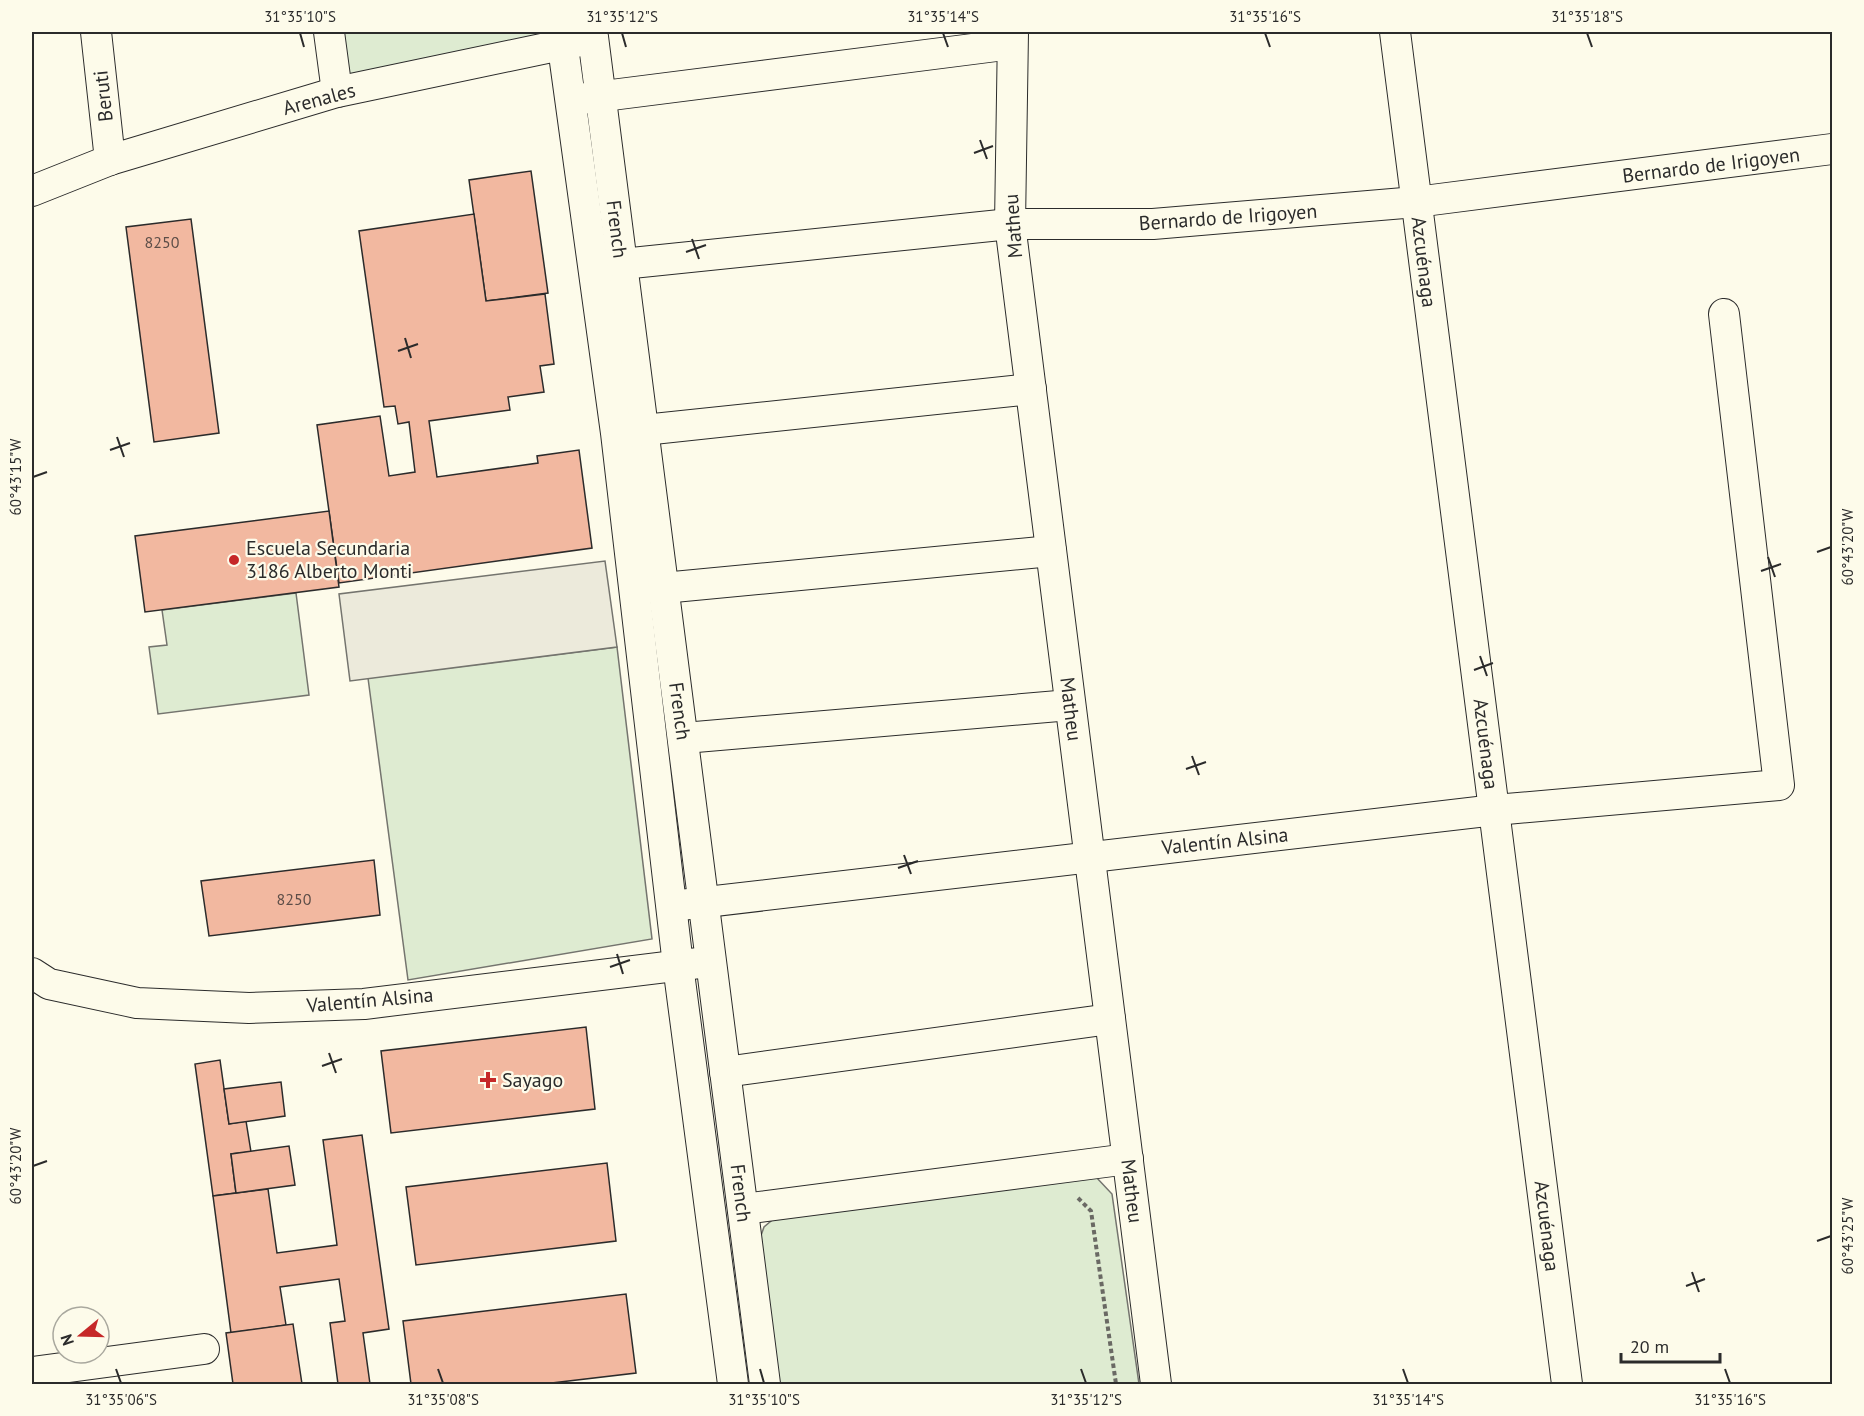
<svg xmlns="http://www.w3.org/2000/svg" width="1864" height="1416" viewBox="0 0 1864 1416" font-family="'PT Sans',sans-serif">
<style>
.green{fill:#deebd1;stroke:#74746e;stroke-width:1.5}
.parking{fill:#eceadb;stroke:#74746e;stroke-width:1.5}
.building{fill:#f2b8a0;stroke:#2b2b2b;stroke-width:1.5}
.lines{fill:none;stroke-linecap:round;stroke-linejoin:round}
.street-casing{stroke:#2b2b2b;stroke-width:32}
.path{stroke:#6a6964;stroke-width:4;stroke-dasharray:4.5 3;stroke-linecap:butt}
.street{stroke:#fdfbea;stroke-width:30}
.ticks{fill:none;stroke:#2b2b2b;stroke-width:2}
.poi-dot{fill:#c62828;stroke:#fdfbea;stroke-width:2}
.labels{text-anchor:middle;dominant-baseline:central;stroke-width:4.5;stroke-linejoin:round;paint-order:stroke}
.number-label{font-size:16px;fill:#5d4e48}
.street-label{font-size:20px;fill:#2b2b2b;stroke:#fdfbea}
.poi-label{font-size:20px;fill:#2b2b2b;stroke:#fdfbea;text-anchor:start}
.neatline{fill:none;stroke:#2b2b2b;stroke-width:2}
.ticks-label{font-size:15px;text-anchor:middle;fill:#2b2b2b}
</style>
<rect width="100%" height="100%" fill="#fdfbea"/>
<!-- green -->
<g class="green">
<path d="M 329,32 L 606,32 L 337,92 Z"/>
<path d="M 296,593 L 309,695 L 158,714 L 149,647 L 167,645 L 162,610 Z"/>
<path d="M 617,647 L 652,939 L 408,980 L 368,678 Z"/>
<path d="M 1096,1177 L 1112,1194 L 1139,1384 L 775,1384 L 758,1244 L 764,1227 L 783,1211 Z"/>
</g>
<!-- parking -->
<path class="parking" d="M 605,561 L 617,647 L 350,681 L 339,594 Z"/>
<!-- building -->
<g class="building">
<path d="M 531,171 L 548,293 L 486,301 L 469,180 Z"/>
<path d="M 474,214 L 486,301 L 545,294 L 554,364 L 540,366 L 544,392 L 508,397 L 510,410 L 429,421 L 437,477 L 538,463 L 537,456 L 579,450 L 592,548 L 339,583 L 317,425 L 380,416 L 389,476 L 415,472 L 409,422 L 398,424 L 395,406 L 384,407 L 359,231 Z"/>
<path d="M 191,219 L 219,433 L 154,442 L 126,227 Z"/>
<path d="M 329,511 L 339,587 L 145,612 L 135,536 Z"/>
<path d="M 374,860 L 380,915 L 209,936 L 201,881 Z"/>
<path d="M 586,1027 L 595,1109 L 391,1133 L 381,1051 Z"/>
<path d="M 220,1060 L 229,1124 L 246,1121 L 251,1152 L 231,1154 L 236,1193 L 213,1196 L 195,1064 Z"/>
<path d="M 281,1082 L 285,1116 L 229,1124 L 224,1089 Z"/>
<path d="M 362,1135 L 389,1329 L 363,1333 L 370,1384 L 338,1384 L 330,1323 L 345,1321 L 339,1279 L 280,1287 L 286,1325 L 231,1333 L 213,1196 L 268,1189 L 277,1253 L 337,1245 L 323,1140 Z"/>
<path d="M 289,1146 L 295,1185 L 236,1193 L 231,1154 Z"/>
<path d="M 607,1163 L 616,1241 L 416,1265 L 406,1187 Z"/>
<path d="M 626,1294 L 636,1373 L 543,1384 L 411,1384 L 403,1321 Z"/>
<path d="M 293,1324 L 302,1384 L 233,1384 L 226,1333 Z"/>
</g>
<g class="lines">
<defs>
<g id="street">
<path d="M 96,32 L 110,160"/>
<path d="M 329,32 L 337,92"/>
<path d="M 1013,32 L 1010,224 L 1156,1384"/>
<path d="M 1395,32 L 1567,1384"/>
<path d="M 593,37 L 765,1384"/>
<path d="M 563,47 L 616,433 L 678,965 L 733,1384"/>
<path d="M 580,99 L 1012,44"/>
<path d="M 32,191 L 110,160 L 337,92 L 580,41"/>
<path d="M 622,264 L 1010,224 L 1153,224 L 1416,202 L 1832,149"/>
<path d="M 625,432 L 1031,389"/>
<path d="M 663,588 L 1051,551"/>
<path d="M 684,738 L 1070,705"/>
<path d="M 672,906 L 1495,810 L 1779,785 L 1724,314"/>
<path d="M 32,973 L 49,984 L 137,1003 L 249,1008 L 364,1004 L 699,963"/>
<path d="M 725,1072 L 1110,1019"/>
<path d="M 743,1209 L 1128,1159"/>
<path d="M 32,1372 L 204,1349"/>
</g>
</defs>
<!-- street casing -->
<use href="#street" class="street-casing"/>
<!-- path -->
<path class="path" d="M 1078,1198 L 1091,1211 L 1116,1384"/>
<!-- street -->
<use href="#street" class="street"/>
</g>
<!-- ticks -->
<path class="ticks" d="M 300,33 L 304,47M 622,33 L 626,47M 943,33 L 948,47M 1265,33 L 1270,47M 1587,33 L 1592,47M 980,140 L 987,159M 974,153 L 993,146M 692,239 L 699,259M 686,252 L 706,245M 405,338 L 411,358M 398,351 L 418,344M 117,437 L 124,457M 110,450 L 130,443M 33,477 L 47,472M 1817,552 L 1831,547M 1768,557 L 1775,577M 1761,571 L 1781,564M 1480,656 L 1487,676M 1474,670 L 1493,663M 1192,756 L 1199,775M 1186,769 L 1206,762M 904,855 L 911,874M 898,868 L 918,861M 617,954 L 623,974M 610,967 L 630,960M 329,1053 L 336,1073M 322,1066 L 342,1059M 33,1166 L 47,1161M 1817,1241 L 1831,1236M 1692,1272 L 1699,1292M 1686,1286 L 1705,1279M 116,1369 L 121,1383M 438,1369 L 443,1383M 760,1369 L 764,1383M 1081,1369 L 1086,1383M 1403,1369 L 1408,1383M 1725,1369 L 1730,1383"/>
<!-- markers -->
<g class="poi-dot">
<circle cx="234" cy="560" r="6"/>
<path d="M485 1071h6v6h6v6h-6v6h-6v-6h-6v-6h6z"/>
</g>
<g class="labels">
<!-- number labels -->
<g class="number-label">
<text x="162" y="242">8250</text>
<text x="294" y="899">8250</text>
</g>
<!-- street labels -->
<g class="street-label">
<text transform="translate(103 96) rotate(-96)">Beruti</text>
<text transform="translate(319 99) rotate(-15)">Arenales</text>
<text transform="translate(1711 165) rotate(-7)">Bernardo de Irigoyen</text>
<text transform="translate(1228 217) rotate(-4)">Bernardo de Irigoyen</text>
<text transform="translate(1013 226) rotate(-94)">Matheu</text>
<text transform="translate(617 229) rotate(83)">French</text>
<text transform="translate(1424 262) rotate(83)">Azcuénaga</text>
<text transform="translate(1071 709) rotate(83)">Matheu</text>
<text transform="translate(680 711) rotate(82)">French</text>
<text transform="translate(1486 744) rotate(83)">Azcuénaga</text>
<text transform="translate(1225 841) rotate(-6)">Valentín Alsina</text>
<text transform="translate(370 1000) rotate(-5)">Valentín Alsina</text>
<text transform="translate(1132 1191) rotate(83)">Matheu</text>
<text transform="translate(741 1193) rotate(83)">French</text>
<text transform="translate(1547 1226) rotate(83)">Azcuénaga</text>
</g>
<!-- poi labels -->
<g class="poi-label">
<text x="246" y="548">Escuela Secundaria<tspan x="246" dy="23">3186 Alberto Monti</tspan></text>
<text x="502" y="1080">Sayago</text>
</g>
</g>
<!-- border -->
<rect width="1864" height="1416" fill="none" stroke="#fdfbea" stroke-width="66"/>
<!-- north arrow -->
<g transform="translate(81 1335) rotate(251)"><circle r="28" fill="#fdfbea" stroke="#a9a89e" stroke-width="1.5"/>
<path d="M0-4.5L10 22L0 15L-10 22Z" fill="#c62828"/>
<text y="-9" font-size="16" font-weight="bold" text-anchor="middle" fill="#2b2b2b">N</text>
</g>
<!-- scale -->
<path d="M1621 1353v9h99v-9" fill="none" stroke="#2b2b2b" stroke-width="3"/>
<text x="1630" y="1353" font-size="18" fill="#2b2b2b" stroke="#fdfbea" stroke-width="4.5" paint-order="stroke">20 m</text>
<rect x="33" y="33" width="1798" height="1350" class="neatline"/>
<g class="ticks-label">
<text x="300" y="22">31°35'10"S</text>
<text x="622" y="22">31°35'12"S</text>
<text x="943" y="22">31°35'14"S</text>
<text x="1265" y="22">31°35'16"S</text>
<text x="1587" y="22">31°35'18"S</text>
<text transform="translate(16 477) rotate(-90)" y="5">60°43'15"W</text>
<text transform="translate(1848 547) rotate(-90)" y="5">60°43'20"W</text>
<text transform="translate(16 1166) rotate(-90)" y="5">60°43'20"W</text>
<text transform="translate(1848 1236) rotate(-90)" y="5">60°43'25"W</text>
<text x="121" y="1405">31°35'06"S</text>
<text x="443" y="1405">31°35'08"S</text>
<text x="764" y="1405">31°35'10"S</text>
<text x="1086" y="1405">31°35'12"S</text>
<text x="1408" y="1405">31°35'14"S</text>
<text x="1730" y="1405">31°35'16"S</text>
</g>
</svg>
